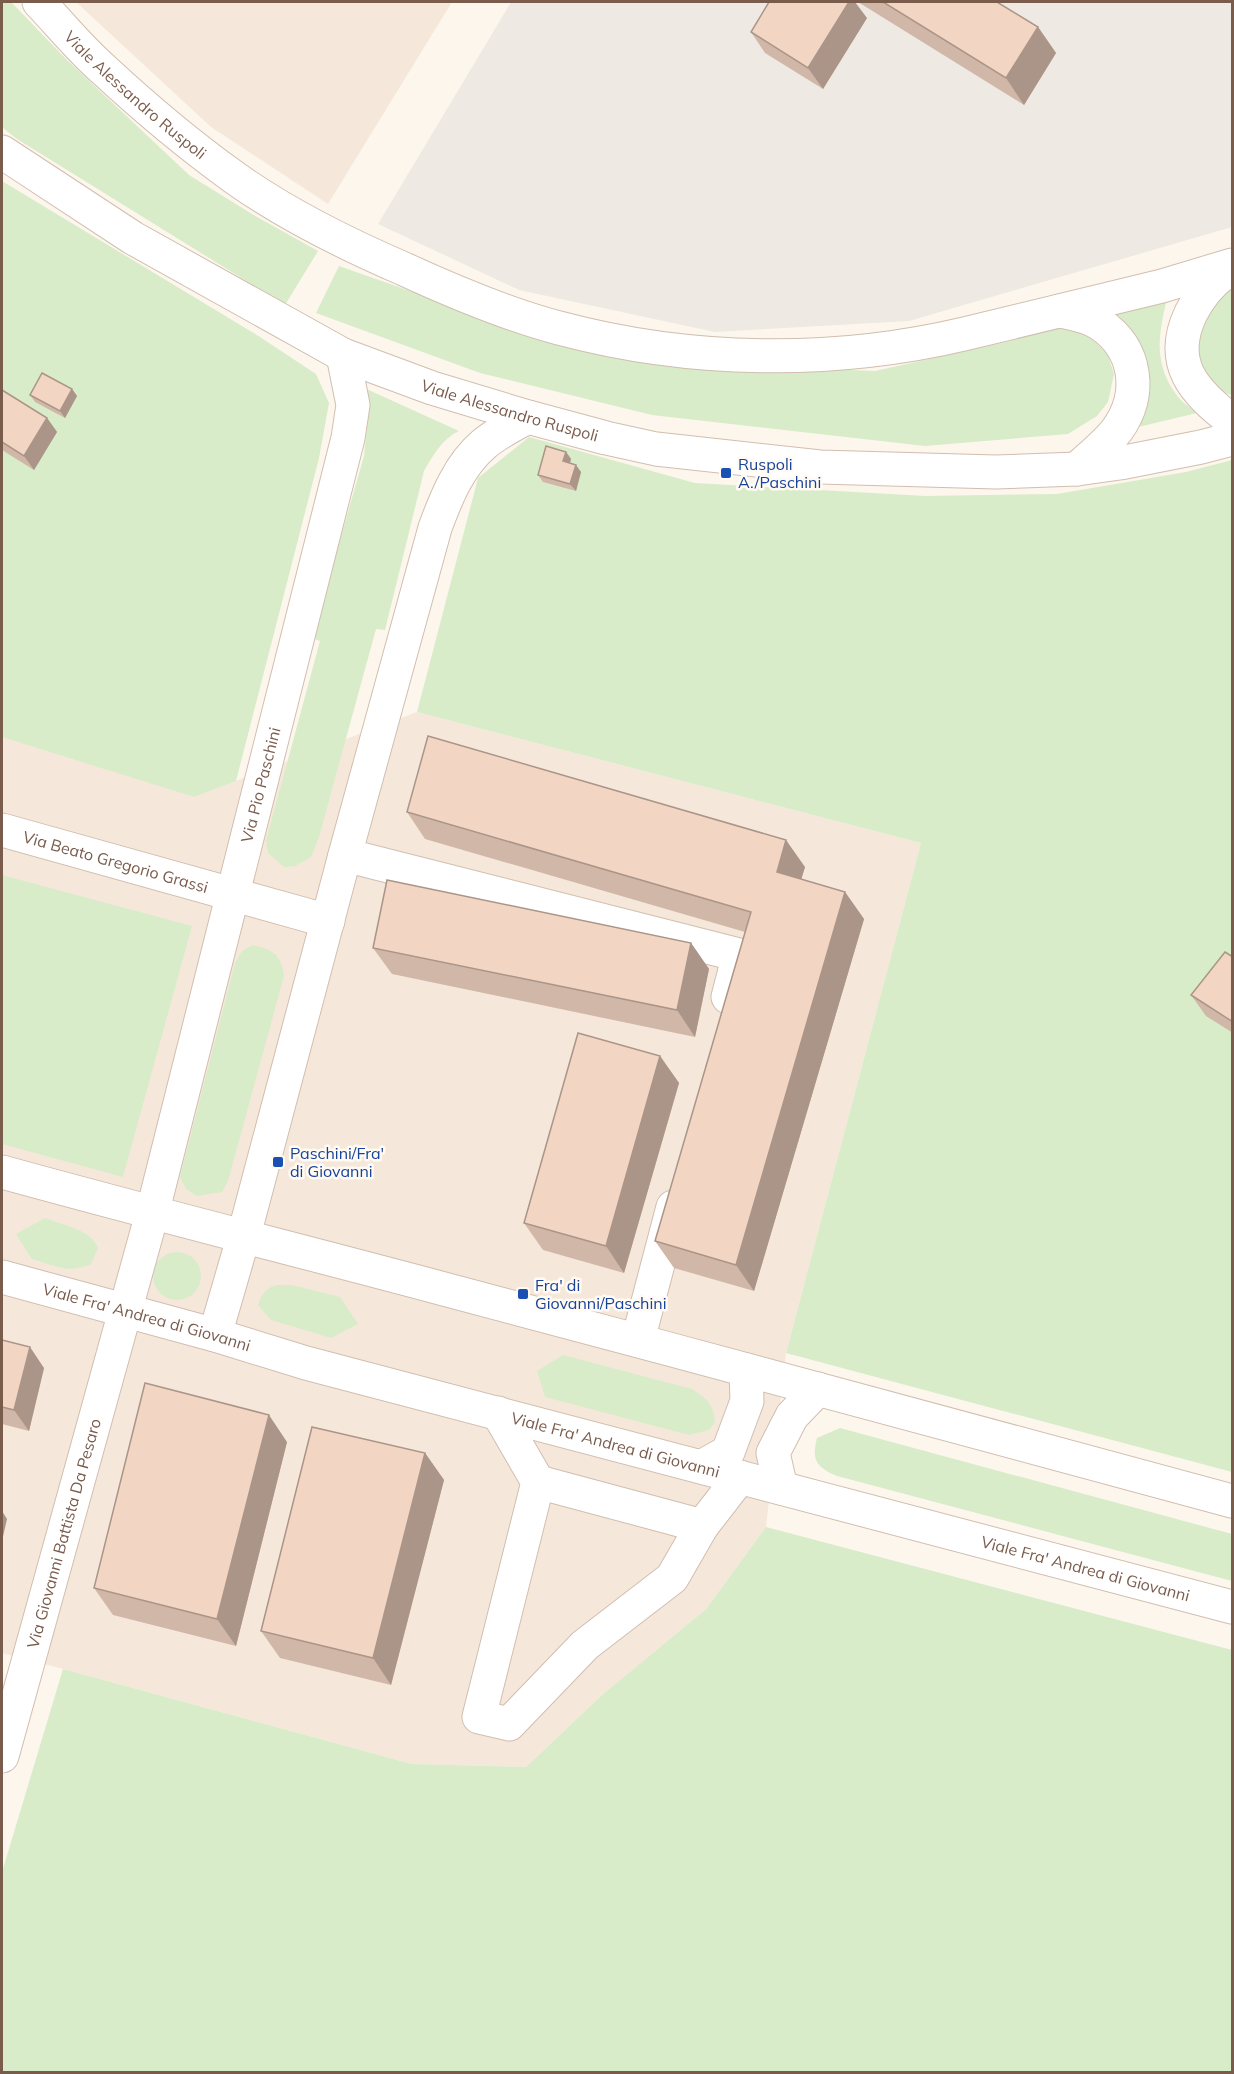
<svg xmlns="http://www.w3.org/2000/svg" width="1234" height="2074" viewBox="0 0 1234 2074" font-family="Mulish,sans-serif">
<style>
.residential{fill:#f5e8da}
.industrial{fill:#efe9e4}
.green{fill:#d8ecc9}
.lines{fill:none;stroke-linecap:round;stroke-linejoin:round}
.minor-casing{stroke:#d1beb0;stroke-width:35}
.minor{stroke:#fff;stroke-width:33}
.wall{fill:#d1b7a8}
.shaded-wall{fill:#aa9588}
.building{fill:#f3d5c3;stroke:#aa9588;stroke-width:1.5}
.transit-dot{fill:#1a4fb4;stroke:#fffaf3;stroke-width:2}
.labels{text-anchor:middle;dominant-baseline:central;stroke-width:5;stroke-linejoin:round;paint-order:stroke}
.street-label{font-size:16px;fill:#7a5c4d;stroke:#fffaf3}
.transit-label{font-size:16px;fill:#164399;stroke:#fffaf3;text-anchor:start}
</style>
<rect width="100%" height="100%" fill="#fdf6ec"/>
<!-- residential -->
<g class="residential">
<path d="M 76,2 L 452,2 L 328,204 L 211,127 Z"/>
<path d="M 417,712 L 921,843 L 786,1353 L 766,1527 L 706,1609 L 602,1695 L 526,1767 L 412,1764 L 63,1669 L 2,1653 L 2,733 L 194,797 Z"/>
</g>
<!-- industrial -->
<path class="industrial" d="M 511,2 L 1232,2 L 1232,227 L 909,321 L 715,332 L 519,290 L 378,224 Z"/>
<!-- green -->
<g class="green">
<path d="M 2,2 L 11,2 L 66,59 L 189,175 L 257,217 L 318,251 L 285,305 L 17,139 L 2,127 Z"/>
<path d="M 2,181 L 260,337 L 316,374 L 329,403 L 319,458 L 236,781 L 194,797 L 2,737 Z"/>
<path d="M 339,266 L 555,342 L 682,363 L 875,371 L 1011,341 L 1050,327 L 1076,331 L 1092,339 L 1108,355 L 1114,374 L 1108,402 L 1097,416 L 1068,434 L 925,446 L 652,415 L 480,373 L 316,313 Z"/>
<path d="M 1232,281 L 1232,395 C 1217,392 1207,379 1197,369 L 1197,324 Z"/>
<path d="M 1167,299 C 1158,335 1153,366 1179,398 C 1183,403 1191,408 1197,413 L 1130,429 L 1102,312 Z"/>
<path d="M 362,387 L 459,431 C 442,439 433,455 424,471 L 385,630 L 376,629 L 319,837 L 311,857 L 295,866 L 284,867 L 268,853 L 266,841 L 320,641 L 312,638 L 364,456 L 367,424 Z"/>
<path d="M 529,437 L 695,483 L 925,496 L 1057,494 L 1186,472 L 1232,460 L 1232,1472 L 786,1353 L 921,843 L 417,712 L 478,478 Z"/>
<path d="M 2,875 L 192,926 L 123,1177 L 2,1144 Z"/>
<path d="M 253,945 C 273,950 281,954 284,976 L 228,1181 L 222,1192 L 197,1196 L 186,1189 L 180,1177 L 235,963 L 242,951 Z"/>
<path d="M 45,1218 C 62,1225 91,1229 98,1248 L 91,1264 C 68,1274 56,1266 32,1259 L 16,1234 Z"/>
<circle cx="177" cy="1276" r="24"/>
<path d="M 277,1285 L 292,1285 L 340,1297 L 358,1324 L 331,1338 L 271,1320 L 258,1305 C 261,1294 266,1288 277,1285 Z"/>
<path d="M 563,1355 L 692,1389 C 708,1400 713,1403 715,1422 L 709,1430 L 689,1435 L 545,1397 L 537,1371 Z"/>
<path d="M 840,1428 L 1232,1534 L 1232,1581 L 837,1476 C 817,1467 811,1461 817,1438 Z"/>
<path d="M 766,1527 L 1232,1650 L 1232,2072 L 2,2072 L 2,1872 L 63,1669 L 412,1764 L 526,1767 L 602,1695 L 706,1609 Z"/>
</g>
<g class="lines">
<defs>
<g id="minor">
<path id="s1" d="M 39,2 C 60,24 80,49 103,69 C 145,108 189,145 235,178 C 287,215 346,244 404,269 C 454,292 506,314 559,328 C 690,363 832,365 964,334 L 1162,286 L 1232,265"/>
<path id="s2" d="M 2,152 L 133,238 L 343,355 L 432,388 L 528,417 L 606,438 L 656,449 L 820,467 L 996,472 L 1077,469 L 1120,463 L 1201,447 L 1232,439"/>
<path d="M 1231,269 C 1213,279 1201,294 1191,313 C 1167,363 1194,392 1232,421"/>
<path d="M 1060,311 C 1074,314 1088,316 1100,324 C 1137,349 1143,394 1117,430 C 1106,445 1090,456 1077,469"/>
<path id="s3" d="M 2,830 L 328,921"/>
<path d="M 345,855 L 739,955 L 728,997"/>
<path d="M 2,1172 C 143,1211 286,1247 429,1285 C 697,1356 965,1429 1232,1501"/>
<path id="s4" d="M 2,1277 L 215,1335 L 306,1363 L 1232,1607"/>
<path d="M 215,1335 L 244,1235 L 345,855 L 435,528 C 446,498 459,465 484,444 C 497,433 513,425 528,417"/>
<path d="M 638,1340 L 673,1207"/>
<path d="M 498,1413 L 538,1482 L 479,1717 L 509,1724 L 585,1645 L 672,1578 L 702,1526 L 740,1477"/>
<path d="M 701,1467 L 728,1452 L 747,1401 L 746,1370"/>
<path d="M 538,1482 L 702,1526"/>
<path d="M 781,1488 L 773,1453 L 792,1416 L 818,1389"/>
<path id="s5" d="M 2,1756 L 152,1214 L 348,438 L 353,405 L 343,355"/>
</g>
</defs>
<!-- minor casing -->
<use href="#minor" class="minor-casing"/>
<!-- minor -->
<use href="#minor" class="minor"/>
</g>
<!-- wall -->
<g class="wall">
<path d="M 858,2 L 997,2 L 1038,27 L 1056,53 L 1024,105 Z"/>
<path d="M 867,18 L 823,89 L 765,53 L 751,32 Z"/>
<path d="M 72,389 L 77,396 L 65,418 L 35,402 L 30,395 Z"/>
<path d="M 2,390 L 47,418 L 57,432 L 34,470 L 2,450 Z"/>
<path d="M 566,452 L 571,459 L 570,463 L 581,472 L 576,491 L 543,482 L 538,475 Z"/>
<path d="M 407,812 L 805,867 L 801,880 L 845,892 L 864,919 L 754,1291 L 674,1268 L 655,1241 L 745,932 L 425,839 Z"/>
<path d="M 691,943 L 709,969 L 695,1037 L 392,974 L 373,948 Z"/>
<path d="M 1233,957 L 1233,1033 L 1206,1016 L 1191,995 Z"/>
<path d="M 660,1056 L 679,1083 L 624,1273 L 543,1250 L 524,1223 Z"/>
<path d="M 2,1340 L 44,1368 L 29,1431 L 2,1424 Z"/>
<path d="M 287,1442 L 236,1646 L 113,1615 L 94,1588 Z"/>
<path d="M 425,1453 L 444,1480 L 391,1685 L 280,1658 L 261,1631 Z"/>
</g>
<!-- shaded-wall -->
<g class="shaded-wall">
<path d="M 849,2 L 855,2 L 867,18 L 823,89 L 808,68 Z"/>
<path d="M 1038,27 L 1056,53 L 1024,105 L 1006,78 Z"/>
<path d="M 72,389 L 77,396 L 65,418 L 60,411 Z"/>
<path d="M 47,418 L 57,432 L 34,470 L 24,456 Z"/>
<path d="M 566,452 L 571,459 L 568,469 L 563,461 Z"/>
<path d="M 576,465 L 581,472 L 576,491 L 570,484 Z"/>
<path d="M 786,840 L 805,867 L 795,899 L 777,872 Z"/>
<path d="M 845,892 L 864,919 L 754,1291 L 736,1265 Z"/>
<path d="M 691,943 L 709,969 L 695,1037 L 677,1010 Z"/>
<path d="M 660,1056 L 679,1083 L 624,1273 L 606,1246 Z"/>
<path d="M 30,1347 L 44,1368 L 29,1431 L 14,1410 Z"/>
<path d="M 269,1415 L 287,1442 L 236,1646 L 217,1619 Z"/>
<path d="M 425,1453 L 444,1480 L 391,1685 L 373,1658 Z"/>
<path d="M 2,1511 L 7,1519 L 2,1541 Z"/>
</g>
<!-- building -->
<g class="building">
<path d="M 769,2 L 849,2 L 808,68 L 751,32 Z"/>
<path d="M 883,2 L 997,2 L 1038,27 L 1006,78 Z"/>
<path d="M 42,373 L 72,389 L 60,411 L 30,395 Z"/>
<path d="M 2,390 L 47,418 L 24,456 L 2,442 Z"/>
<path d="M 546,446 L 566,452 L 563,461 L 576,465 L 570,484 L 538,475 Z"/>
<path d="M 428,736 L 786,840 L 777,872 L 845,892 L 736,1265 L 655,1241 L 751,912 L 407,812 Z"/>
<path d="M 387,880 L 691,943 L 677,1010 L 373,948 Z"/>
<path d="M 1225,952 L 1233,957 L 1233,1022 L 1191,995 Z"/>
<path d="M 578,1033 L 660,1056 L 606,1246 L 524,1223 Z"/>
<path d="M 2,1340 L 30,1347 L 14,1410 L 2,1407 Z"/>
<path d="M 145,1383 L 269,1415 L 217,1619 L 94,1588 Z"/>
<path d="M 312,1427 L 425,1453 L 373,1658 L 261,1631 Z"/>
</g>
<!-- markers -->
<g class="transit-dot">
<rect x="720" y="467" width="12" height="12" rx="3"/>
<rect x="272" y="1156" width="12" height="12" rx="3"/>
<rect x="517" y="1288" width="12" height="12" rx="3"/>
</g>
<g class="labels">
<!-- street labels -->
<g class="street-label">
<text stroke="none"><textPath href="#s1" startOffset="134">Viale Alessandro Ruspoli</textPath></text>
<text stroke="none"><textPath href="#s2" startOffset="573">Viale Alessandro Ruspoli</textPath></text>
<text stroke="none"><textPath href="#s5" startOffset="1005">Via Pio Paschini</textPath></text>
<text stroke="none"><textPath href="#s3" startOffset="118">Via Beato Gregorio Grassi</textPath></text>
<text stroke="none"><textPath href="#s4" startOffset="150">Viale Fra' Andrea di Giovanni</textPath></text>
<text stroke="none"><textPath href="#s4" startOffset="636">Viale Fra' Andrea di Giovanni</textPath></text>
<text stroke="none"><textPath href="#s5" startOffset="231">Via Giovanni Battista Da Pesaro</textPath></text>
<text stroke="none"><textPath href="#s4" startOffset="1122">Viale Fra' Andrea di Giovanni</textPath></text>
</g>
<!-- transit labels -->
<g class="transit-label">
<text x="738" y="464">Ruspoli<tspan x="738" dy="18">A./Paschini</tspan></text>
<text x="290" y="1153">Paschini/Fra'<tspan x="290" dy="18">di Giovanni</tspan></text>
<text x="535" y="1285">Fra' di<tspan x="535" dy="18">Giovanni/Paschini</tspan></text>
</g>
</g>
<!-- border -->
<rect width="1234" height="2074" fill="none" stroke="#7a5c4d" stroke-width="6"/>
</svg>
